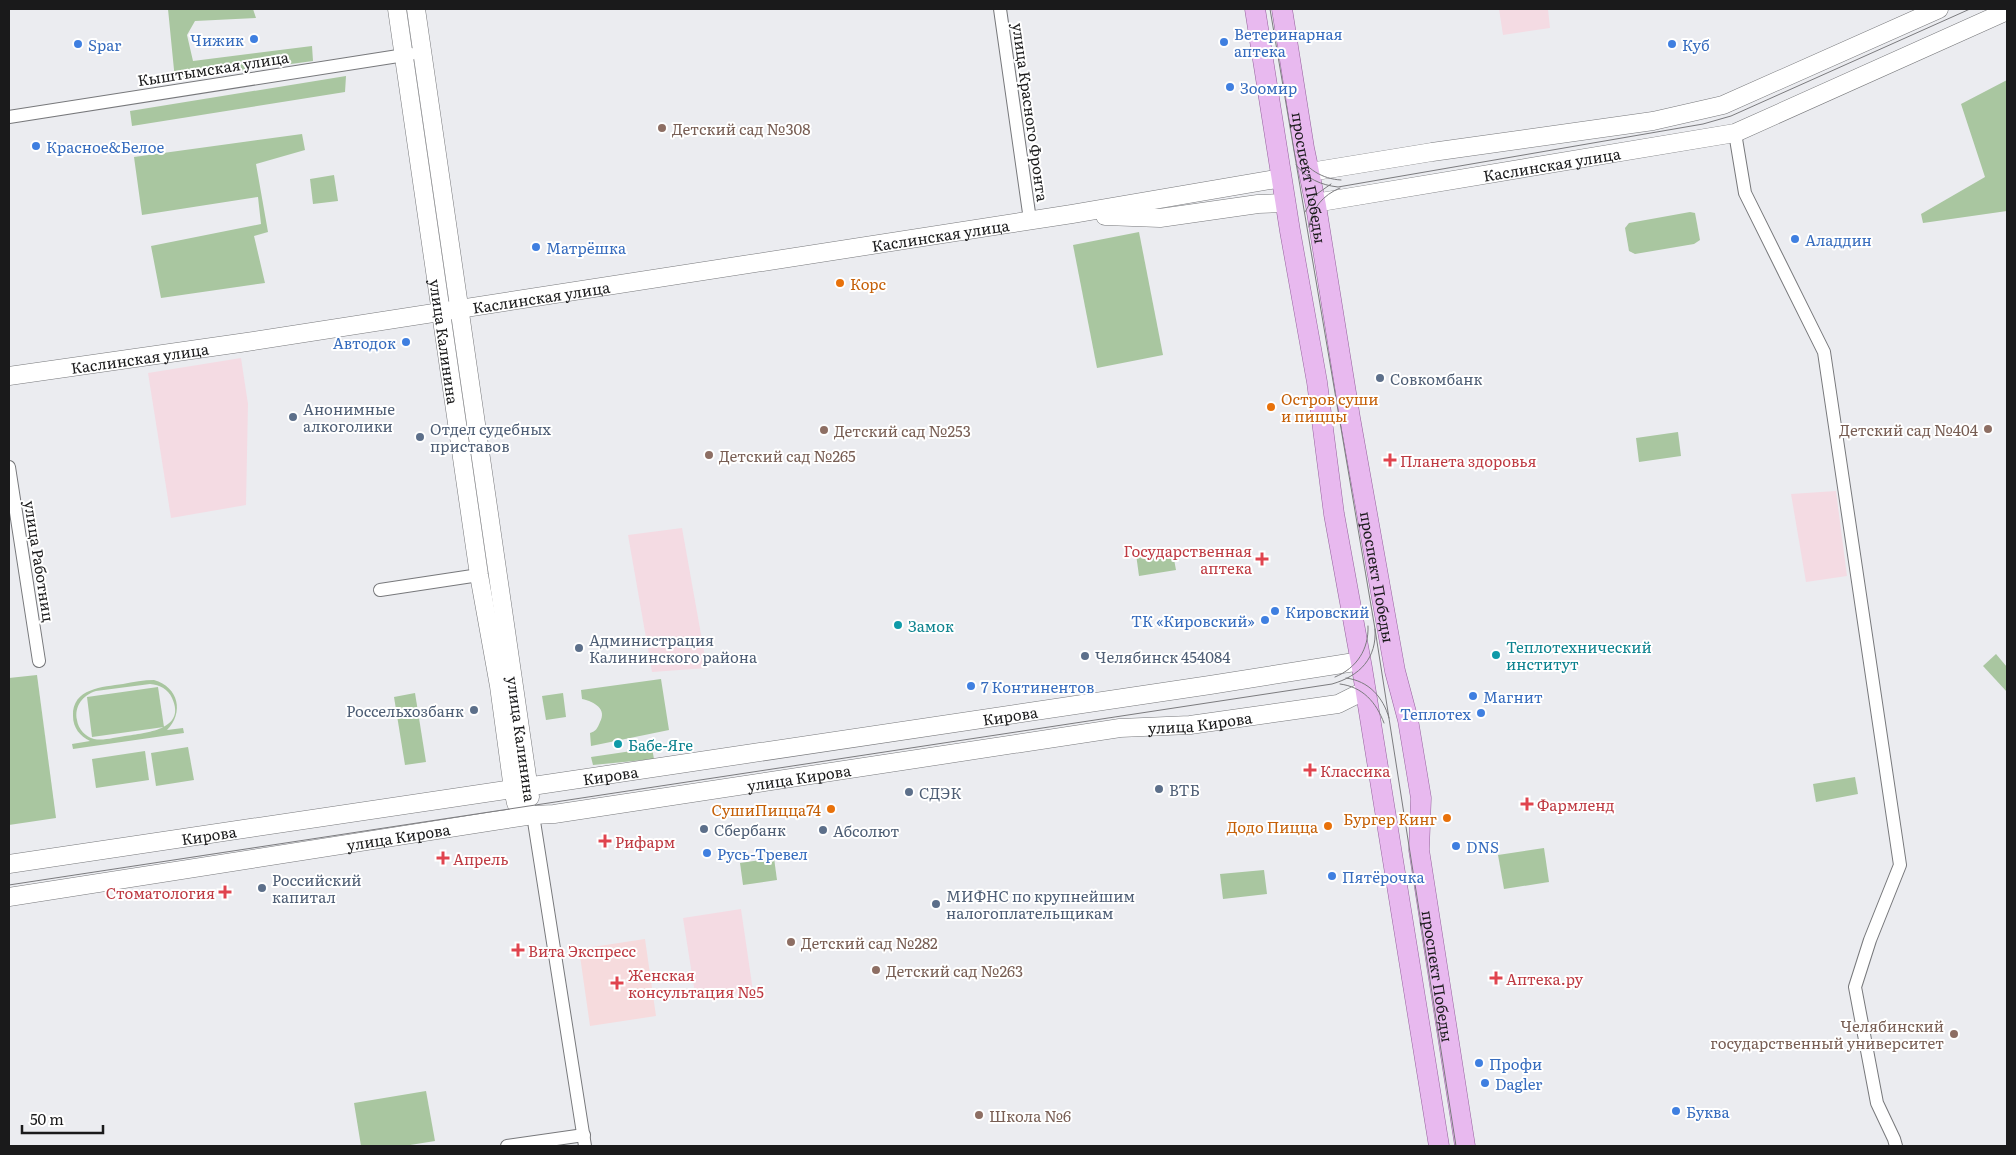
<svg xmlns="http://www.w3.org/2000/svg" width="2016" height="1155" viewBox="0 0 2016 1155" font-family="Literata,serif">
<style>
.industrial{fill:#f4dbe3}
.medical{fill:#f6dbdd}
.green{fill:#a9c6a0;fill-rule:evenodd}
.lines{fill:none;stroke-linecap:round;stroke-linejoin:round}
.street-casing{stroke:#77787b;stroke-width:14}
.secondary-casing{stroke:#77787b;stroke-width:19}
.primary-casing{stroke:#96639e;stroke-width:21}
.street{stroke:#fff;stroke-width:12}
.secondary{stroke:#fff;stroke-width:18}
.primary{stroke:#e8b9ef;stroke-width:20}
.tram{stroke:#7b7b7e;stroke-width:1}
.shop-dot{fill:#3f7fe0;stroke:#fff;stroke-width:2}
.education-dot{fill:#8d6e63;stroke:#fff;stroke-width:2}
.food-dot{fill:#e8710a;stroke:#fff;stroke-width:2}
.service-dot{fill:#5c6f8a;stroke:#fff;stroke-width:2}
.health-dot{fill:#e0444e;stroke:#fff;stroke-width:2}
.culture-dot{fill:#0f9aa8;stroke:#fff;stroke-width:2}
.labels{text-anchor:middle;dominant-baseline:central;stroke-width:4;stroke-linejoin:round;paint-order:stroke}
.shop-label{font-size:15px;fill:#366cbe;stroke:#fff;text-anchor:start}
.street-label{font-size:15px;fill:#1a1a1b;stroke:#fff}
.education-label{font-size:15px;fill:#785e54;stroke:#fff;text-anchor:start}
.food-label{font-size:15px;fill:#c56008;stroke:#fff;text-anchor:end}
.service-label{font-size:15px;fill:#4e5e75;stroke:#fff;text-anchor:start}
.health-label{font-size:15px;fill:#be3a42;stroke:#fff;text-anchor:start}
.culture-label{font-size:15px;fill:#0d838f;stroke:#fff;text-anchor:start}
</style>
<rect width="100%" height="100%" fill="#ebecf0"/>
<!-- industrial -->
<g class="industrial">
<path d="M 1499,9 L 1548,9 L 1550,28 L 1503,35 Z"/>
<path d="M 241,358 L 248,404 L 246,505 L 171,518 L 148,373 Z"/>
<path d="M 1836,491 L 1847,576 L 1806,582 L 1791,494 Z"/>
<path d="M 682,528 L 707,668 L 652,672 L 628,535 Z"/>
<path d="M 741,909 L 753,991 L 696,1000 L 683,918 Z"/>
</g>
<!-- medical -->
<path class="medical" d="M 645,939 L 656,1016 L 590,1026 L 579,949 Z"/>
<!-- green -->
<g class="green">
<path d="M 168,9 L 253,9 L 256,18 L 195,21 L 187,35 L 193,61 L 312,46 L 313,61 L 175,80 Z"/>
<path d="M 346,76 L 345,92 L 132,126 L 130,111 Z"/>
<path d="M 2007,80 L 2007,211 L 1923,223 L 1921,214 L 1985,177 L 1961,104 Z"/>
<path d="M 302,134 L 305,150 L 256,164 L 268,232 L 254,236 L 265,283 L 161,298 L 151,246 L 261,224 L 258,197 L 142,215 L 134,157 Z"/>
<path d="M 334,175 L 338,201 L 313,204 L 310,179 Z"/>
<path d="M 1690,212 L 1695,213 L 1700,240 L 1694,244 L 1635,254 L 1629,251 L 1625,228 L 1629,223 Z"/>
<path d="M 1139,232 L 1163,355 L 1097,368 L 1073,245 Z"/>
<path d="M 1678,432 L 1681,456 L 1639,462 L 1636,438 Z"/>
<path d="M 1172,549 L 1176,570 L 1139,576 L 1136,554 Z"/>
<path d="M 1996,654 L 2007,667 L 2007,692 L 1983,666 Z"/>
<path d="M 37,675 L 56,818 L 9,825 L 9,678 Z"/>
<path d="M 661,679 L 669,730 L 591,746 L 590,733 C 596,731 597,729 600,722 C 607,709 595,702 582,699 L 581,690 Z"/>
<path d="M 154,680 C 179,687 184,713 167,730 L 183,728 L 184,733 L 73,749 L 72,744 L 90,741 C 80,736 73,728 73,716 C 72,688 103,687 123,684 C 133,682 144,680 154,680 ZM 150,684 C 160,685 168,689 172,698 C 187,730 145,733 125,736 C 116,737 104,741 94,739 C 86,737 78,729 77,720 C 74,706 83,695 96,691 Z"/>
<path d="M 158,687 L 164,727 L 92,737 L 87,697 Z"/>
<path d="M 415,693 L 426,762 L 405,765 L 394,697 Z"/>
<path d="M 563,693 L 566,717 L 546,720 L 542,696 Z"/>
<path d="M 188,747 L 194,780 L 156,786 L 151,753 Z"/>
<path d="M 652,748 L 654,759 L 593,765 L 591,757 Z"/>
<path d="M 145,751 L 149,780 L 96,788 L 92,759 Z"/>
<path d="M 1855,777 L 1858,794 L 1816,802 L 1813,784 Z"/>
<path d="M 1544,848 L 1549,882 L 1504,889 L 1498,855 Z"/>
<path d="M 774,858 L 777,880 L 743,885 L 740,863 Z"/>
<path d="M 1264,870 L 1267,894 L 1223,899 L 1220,874 Z"/>
<path d="M 426,1091 L 435,1141 L 404,1146 L 361,1146 L 354,1103 Z"/>
</g>
<g class="lines">
<defs>
<g id="street">
<path d="M 1000,9 L 1030,220"/>
<path d="M 9,117 L 411,54"/>
<path d="M 1735,133 L 1745,193 L 1824,352 L 1900,865 L 1870,940 L 1855,987 L 1877,1103 L 1894,1139 L 1896,1146"/>
<path d="M 9,467 L 39,661"/>
<path d="M 380,590 L 479,575"/>
<path d="M 533,815 L 585,1146"/>
<path d="M 507,1146 L 584,1135"/>
</g>
<g id="secondary">
<path id="s1" d="M 397,9 L 479,575 L 499,686 L 513,789 L 516,803 L 533,815"/>
<path d="M 416,9 L 530,797"/>
<path d="M 1310,172 L 1432,152 L 1653,121 L 1723,105 L 1939,9"/>
<path id="s2" d="M 1315,203 L 1735,133 L 2007,11"/>
<path d="M 1105,216 L 1160,218 L 1258,204 L 1286,203"/>
<path id="s3" d="M 9,376 L 240,343 L 1072,214 L 1282,178"/>
<path id="s4" d="M 9,864 L 1210,685 L 1361,661"/>
<path id="s5" d="M 9,897 L 494,821 L 533,815 L 554,814 L 1120,728 L 1190,725 L 1338,704 L 1366,690"/>
</g>
<g id="primary">
<path d="M 1255,9 L 1290,231 L 1317,382 L 1334,514 L 1362,668 L 1439,1146"/>
<path id="s6" d="M 1282,9 L 1304,148 L 1316,206 L 1350,418 L 1395,671 L 1408,720 L 1421,798 L 1419,850 L 1465,1146"/>
</g>
</defs>
<!-- street casing -->
<use href="#street" class="street-casing"/>
<!-- secondary casing -->
<use href="#secondary" class="secondary-casing"/>
<!-- primary casing -->
<use href="#primary" class="primary-casing"/>
<!-- street -->
<use href="#street" class="street"/>
<!-- secondary -->
<use href="#secondary" class="secondary"/>
<!-- primary -->
<use href="#primary" class="primary"/>
<!-- tram -->
<g class="tram">
<path d="M 1270,9 L 1375,629 L 1456,1146"/>
<path d="M 1297,152 C 1306,169 1322,179 1341,180"/>
<path d="M 1296,165 C 1307,179 1321,185 1338,187 L 1703,124 L 1731,116 L 1970,9"/>
<path d="M 1305,212 L 1314,196 L 1331,184"/>
<path d="M 1309,227 C 1312,208 1323,195 1340,188"/>
<path d="M 1335,677 C 1357,668 1369,649 1368,626"/>
<path d="M 1346,678 C 1369,681 1383,697 1389,718"/>
<path d="M 1340,684 C 1363,687 1376,702 1384,723"/>
<path d="M 9,885 L 1332,684 C 1360,676 1377,658 1375,629"/>
</g>
</g>
<!-- markers -->
<g class="shop-dot">
<circle cx="254" cy="39" r="5"/>
<circle cx="1224" cy="42" r="5"/>
<circle cx="78" cy="44" r="5"/>
<circle cx="1672" cy="44" r="5"/>
<circle cx="1230" cy="87" r="5"/>
<circle cx="36" cy="146" r="5"/>
<circle cx="1795" cy="239" r="5"/>
<circle cx="536" cy="247" r="5"/>
<circle cx="406" cy="342" r="5"/>
<circle cx="1275" cy="611" r="5"/>
<circle cx="1265" cy="620" r="5"/>
<circle cx="971" cy="686" r="5"/>
<circle cx="1473" cy="696" r="5"/>
<circle cx="1481" cy="713" r="5"/>
<circle cx="1456" cy="846" r="5"/>
<circle cx="707" cy="853" r="5"/>
<circle cx="1332" cy="876" r="5"/>
<circle cx="1479" cy="1063" r="5"/>
<circle cx="1485" cy="1083" r="5"/>
<circle cx="1676" cy="1111" r="5"/>
</g>
<g class="education-dot">
<circle cx="662" cy="128" r="5"/>
<circle cx="1988" cy="429" r="5"/>
<circle cx="824" cy="430" r="5"/>
<circle cx="709" cy="455" r="5"/>
<circle cx="791" cy="942" r="5"/>
<circle cx="876" cy="970" r="5"/>
<circle cx="1954" cy="1034" r="5"/>
<circle cx="979" cy="1115" r="5"/>
</g>
<g class="food-dot">
<circle cx="840" cy="283" r="5"/>
<circle cx="1271" cy="407" r="5"/>
<circle cx="831" cy="809" r="5"/>
<circle cx="1447" cy="818" r="5"/>
<circle cx="1328" cy="826" r="5"/>
</g>
<g class="service-dot">
<circle cx="1380" cy="378" r="5"/>
<circle cx="293" cy="417" r="5"/>
<circle cx="420" cy="437" r="5"/>
<circle cx="579" cy="648" r="5"/>
<circle cx="1085" cy="656" r="5"/>
<circle cx="474" cy="710" r="5"/>
<circle cx="1159" cy="789" r="5"/>
<circle cx="909" cy="792" r="5"/>
<circle cx="704" cy="829" r="5"/>
<circle cx="823" cy="830" r="5"/>
<circle cx="262" cy="888" r="5"/>
<circle cx="936" cy="904" r="5"/>
</g>
<g class="health-dot">
<path d="M1387.5 452.5h5v5h5v5h-5v5h-5v-5h-5v-5h5z"/>
<path d="M1259.5 551.5h5v5h5v5h-5v5h-5v-5h-5v-5h5z"/>
<path d="M1307.5 762.5h5v5h5v5h-5v5h-5v-5h-5v-5h5z"/>
<path d="M1524.5 796.5h5v5h5v5h-5v5h-5v-5h-5v-5h5z"/>
<path d="M602.5 833.5h5v5h5v5h-5v5h-5v-5h-5v-5h5z"/>
<path d="M440.5 850.5h5v5h5v5h-5v5h-5v-5h-5v-5h5z"/>
<path d="M222.5 884.5h5v5h5v5h-5v5h-5v-5h-5v-5h5z"/>
<path d="M515.5 942.5h5v5h5v5h-5v5h-5v-5h-5v-5h5z"/>
<path d="M1493.5 970.5h5v5h5v5h-5v5h-5v-5h-5v-5h5z"/>
<path d="M614.5 975.5h5v5h5v5h-5v5h-5v-5h-5v-5h5z"/>
</g>
<g class="culture-dot">
<circle cx="898" cy="625" r="5"/>
<circle cx="1496" cy="655" r="5"/>
<circle cx="618" cy="744" r="5"/>
</g>
<g class="labels">
<!-- shop labels -->
<g class="shop-label">
<text x="1234" y="33">Ветеринарная<tspan x="1234" dy="17">аптека</tspan></text>
<text x="244" y="39" text-anchor="end">Чижик</text>
<text x="88" y="44">Spar</text>
<text x="1682" y="44">Куб</text>
<text x="1240" y="87">Зоомир</text>
<text x="46" y="146">Красное&amp;Белое</text>
<text x="1805" y="239">Аладдин</text>
<text x="546" y="247">Матрёшка</text>
<text x="396" y="342" text-anchor="end">Автодок</text>
<text x="1285" y="611">Кировский</text>
<text x="1255" y="620" text-anchor="end">ТК «Кировский»</text>
<text x="981" y="686">7 Континентов</text>
<text x="1483" y="696">Магнит</text>
<text x="1471" y="713" text-anchor="end">Теплотех</text>
<text x="1466" y="846">DNS</text>
<text x="717" y="853">Русь-Тревел</text>
<text x="1342" y="876">Пятёрочка</text>
<text x="1489" y="1063">Профи</text>
<text x="1495" y="1083">Dagler</text>
<text x="1686" y="1111">Буква</text>
</g>
<!-- street labels -->
<g class="street-label">
<text transform="translate(213 68) rotate(-9)">Кыштымская улица</text>
<text transform="translate(1031 112) rotate(82)">улица Красного Фронта</text>
<text stroke="none"><textPath href="#s2" startOffset="240">Каслинская улица</textPath></text>
<text stroke="none"><textPath href="#s6" startOffset="171">проспект Победы</textPath></text>
<text stroke="none"><textPath href="#s3" startOffset="942">Каслинская улица</textPath></text>
<text stroke="none"><textPath href="#s3" startOffset="538">Каслинская улица</textPath></text>
<text stroke="none"><textPath href="#s1" startOffset="336">улица Калинина</textPath></text>
<text stroke="none"><textPath href="#s3" startOffset="132">Каслинская улица</textPath></text>
<text transform="translate(40 561) rotate(81)">улица Работниц</text>
<text stroke="none"><textPath href="#s6" startOffset="576">проспект Победы</textPath></text>
<text stroke="none"><textPath href="#s4" startOffset="1012">Кирова</textPath></text>
<text stroke="none"><textPath href="#s5" startOffset="1204">улица Кирова</textPath></text>
<text transform="translate(522 739) rotate(82)">улица Калинина</text>
<text stroke="none"><textPath href="#s4" startOffset="608">Кирова</textPath></text>
<text stroke="none"><textPath href="#s5" startOffset="799">улица Кирова</textPath></text>
<text stroke="none"><textPath href="#s4" startOffset="202">Кирова</textPath></text>
<text stroke="none"><textPath href="#s5" startOffset="394">улица Кирова</textPath></text>
<text stroke="none"><textPath href="#s6" startOffset="981">проспект Победы</textPath></text>
</g>
<!-- education labels -->
<g class="education-label">
<text x="672" y="128">Детский сад №308</text>
<text x="1978" y="429" text-anchor="end">Детский сад №404</text>
<text x="834" y="430">Детский сад №253</text>
<text x="719" y="455">Детский сад №265</text>
<text x="801" y="942">Детский сад №282</text>
<text x="886" y="970">Детский сад №263</text>
<text x="1944" y="1025" text-anchor="end">Челябинский<tspan x="1944" dy="17">государственный университет</tspan></text>
<text x="989" y="1115">Школа №6</text>
</g>
<!-- food labels -->
<g class="food-label">
<text x="850" y="283" text-anchor="start">Корс</text>
<text x="1281" y="398" text-anchor="start">Остров суши<tspan x="1281" dy="17">и пиццы</tspan></text>
<text x="821" y="809">СушиПицца74</text>
<text x="1437" y="818">Бургер Кинг</text>
<text x="1318" y="826">Додо Пицца</text>
</g>
<!-- service labels -->
<g class="service-label">
<text x="1390" y="378">Совкомбанк</text>
<text x="303" y="408">Анонимные<tspan x="303" dy="17">алкоголики</tspan></text>
<text x="430" y="428">Отдел судебных<tspan x="430" dy="17">приставов</tspan></text>
<text x="589" y="639">Администрация<tspan x="589" dy="17">Калининского района</tspan></text>
<text x="1095" y="656">Челябинск 454084</text>
<text x="464" y="710" text-anchor="end">Россельхозбанк</text>
<text x="1169" y="789">ВТБ</text>
<text x="919" y="792">СДЭК</text>
<text x="714" y="829">Сбербанк</text>
<text x="833" y="830">Абсолют</text>
<text x="272" y="879">Российский<tspan x="272" dy="17">капитал</tspan></text>
<text x="946" y="895">МИФНС по крупнейшим<tspan x="946" dy="17">налогоплательщикам</tspan></text>
</g>
<!-- health labels -->
<g class="health-label">
<text x="1400" y="460">Планета здоровья</text>
<text x="1252" y="550" text-anchor="end">Государственная<tspan x="1252" dy="17">аптека</tspan></text>
<text x="1320" y="770">Классика</text>
<text x="1537" y="804">Фармленд</text>
<text x="615" y="841">Рифарм</text>
<text x="453" y="858">Апрель</text>
<text x="215" y="892" text-anchor="end">Стоматология</text>
<text x="528" y="950">Вита Экспресс</text>
<text x="628" y="974">Женская<tspan x="628" dy="17">консультация №5</tspan></text>
<text x="1506" y="978">Аптека.ру</text>
</g>
<!-- culture labels -->
<g class="culture-label">
<text x="908" y="625">Замок</text>
<text x="1506" y="646">Теплотехнический<tspan x="1506" dy="17">институт</tspan></text>
<text x="628" y="744">Бабе-Яге</text>
</g>
</g>
<!-- border -->
<rect width="2016" height="1155" fill="none" stroke="#1a1a1b" stroke-width="20"/>
<!-- scale -->
<path d="M22 1125v8h81v-8" fill="none" stroke="#1a1a1b" stroke-width="2.5"/>
<text x="30" y="1125" font-size="15" fill="#1a1a1b" stroke="#ffffff" stroke-width="4" paint-order="stroke">50 m</text>
</svg>
